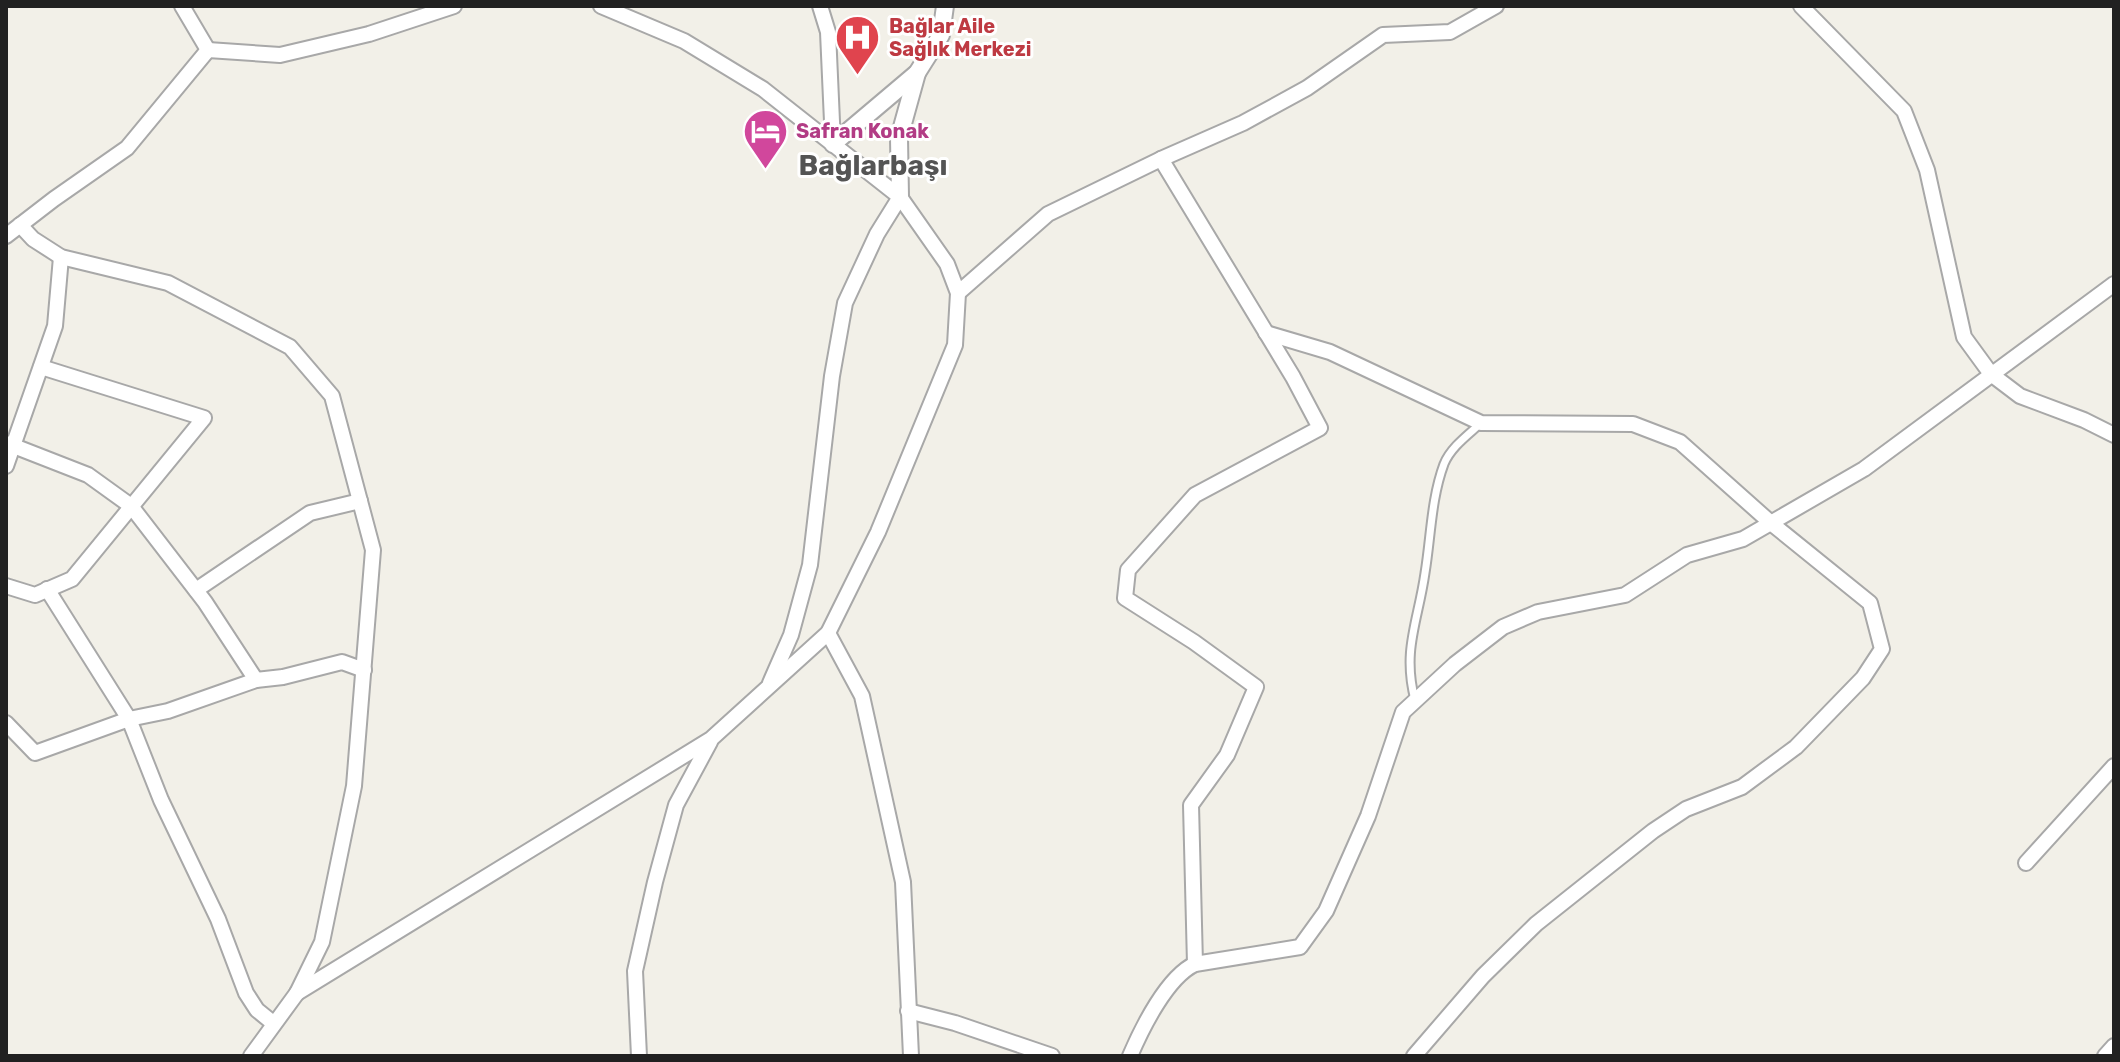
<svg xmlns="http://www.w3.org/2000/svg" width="2120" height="1062" viewBox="0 0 2120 1062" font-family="Rubik,sans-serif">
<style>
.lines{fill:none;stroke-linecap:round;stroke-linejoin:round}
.service-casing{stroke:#a8a8a8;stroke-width:11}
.minor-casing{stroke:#a8a8a8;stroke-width:18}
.tertiary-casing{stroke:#a8a8a8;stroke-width:20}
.service{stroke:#fff;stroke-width:7}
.minor{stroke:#fff;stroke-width:14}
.tertiary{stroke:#fff;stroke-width:16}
.labels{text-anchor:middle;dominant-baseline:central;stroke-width:6;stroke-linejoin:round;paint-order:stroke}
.health-label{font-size:20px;font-weight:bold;fill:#be3a42;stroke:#fff;text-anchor:start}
.hotel-label{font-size:20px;font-weight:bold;fill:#b23c85;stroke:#fff;text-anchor:start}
.district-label{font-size:28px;font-weight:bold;fill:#545454;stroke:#fff}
</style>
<rect width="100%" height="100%" fill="#f2f0e8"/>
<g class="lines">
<defs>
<path id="service" d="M 1415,700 C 1402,650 1418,622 1425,573 C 1431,537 1431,499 1444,464 C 1451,447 1468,435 1481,423"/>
<g id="minor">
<path d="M 182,6 L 208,50"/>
<path d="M 820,6 L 828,32 L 833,144"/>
<path d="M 1801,6 L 1904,111 L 1927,170 L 1964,337 L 1991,374 L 2020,396 L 2084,420 L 2114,435"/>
<path d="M 208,50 L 280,55 L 369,34 L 454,6"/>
<path d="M 1161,159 L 1293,377 L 1320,428 L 1195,495 L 1128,570 L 1125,598 L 1194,642 L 1256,687 L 1227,755 L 1191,805 L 1195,964"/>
<path d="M 20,225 L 33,239 L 61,257 L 168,283 L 290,347 L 332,396 L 373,550 L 354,786 L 322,942 L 297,993 L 251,1056"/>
<path d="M 6,236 L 54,199 L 127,148 L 208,50"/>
<path d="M 958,293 L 1048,214 L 1161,159 L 1243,123 L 1307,88 L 1383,35 L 1450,32 L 1496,6"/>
<path d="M 1266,333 L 1330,352 L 1481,423 L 1633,424 L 1680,442 L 1771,523 L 1870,603 L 1882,649 L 1863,678 L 1796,747 L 1742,787 L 1686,809 L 1653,831 L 1536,924 L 1483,976 L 1414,1056"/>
<path d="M 6,443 L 88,475 L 131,506 L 205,602 L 256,680 L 283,677 L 342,662 L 364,670"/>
<path d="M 6,466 L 55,326 L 61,257"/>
<path d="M 6,586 L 35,595 L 72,579 L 204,418 L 41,367"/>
<path d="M 47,589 L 129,719 L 161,800 L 218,919 L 246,993 L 257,1010 L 273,1023"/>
<path d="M 196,590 L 310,513 L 360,501"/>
<path d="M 828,633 L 862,696 L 903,882 L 911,1056"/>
<path d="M 770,683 L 791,635 L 810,565 L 832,376 L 845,303 L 877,234 L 900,197"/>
<path d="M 6,723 L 35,753 L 129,719 L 168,711 L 256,680"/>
<path d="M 2026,863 L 2114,766"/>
<path d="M 297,993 L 711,739 L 828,633 L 878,532 L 955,345 L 958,293 L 947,264 L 900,197 L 763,89 L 684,41 L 601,6"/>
<path d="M 908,1011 L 955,1023 L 1052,1056"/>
<path d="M 639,1056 L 635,971 L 655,882 L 676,805 L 710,742"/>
<path d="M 1130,1056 C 1142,1028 1167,977 1195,964 L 1300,947 L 1326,911 L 1368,816 L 1403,712 L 1455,664 L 1503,627 L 1538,612 L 1625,595 L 1687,555 L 1743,539 L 1864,469 L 2114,284"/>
<path d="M 2105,1056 L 2114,1046"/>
</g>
<g id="tertiary">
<path d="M 833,144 L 917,73 L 941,35 L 945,6"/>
<path d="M 900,197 L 899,138 L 917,73"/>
</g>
</defs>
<!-- service casing -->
<use href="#service" class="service-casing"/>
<!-- minor casing -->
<use href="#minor" class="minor-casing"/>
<!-- tertiary casing -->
<use href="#tertiary" class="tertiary-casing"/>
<!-- service -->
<use href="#service" class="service"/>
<!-- minor -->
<use href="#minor" class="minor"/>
<!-- tertiary -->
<use href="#tertiary" class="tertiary"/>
</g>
<!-- icons -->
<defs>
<symbol id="hospital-pin" viewBox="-11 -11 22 30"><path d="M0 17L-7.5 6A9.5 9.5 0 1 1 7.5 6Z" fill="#e0444e" stroke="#fff"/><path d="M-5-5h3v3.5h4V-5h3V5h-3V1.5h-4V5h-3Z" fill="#fff"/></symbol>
<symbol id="hotel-pin" viewBox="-11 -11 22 30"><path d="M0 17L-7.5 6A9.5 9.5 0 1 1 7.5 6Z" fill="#d1479c" stroke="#fff"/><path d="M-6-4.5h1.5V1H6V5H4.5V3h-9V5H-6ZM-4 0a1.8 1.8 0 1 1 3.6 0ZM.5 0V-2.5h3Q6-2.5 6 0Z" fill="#fff"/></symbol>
</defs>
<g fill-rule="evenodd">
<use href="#hospital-pin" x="832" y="12" width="51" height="69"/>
<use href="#hotel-pin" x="740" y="106" width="51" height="69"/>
</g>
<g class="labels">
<!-- health labels -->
<g class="health-label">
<text x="889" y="26">Bağlar Aile<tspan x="889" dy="23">Sağlık Merkezi</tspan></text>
</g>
<!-- hotel labels -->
<g class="hotel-label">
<text x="796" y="131">Safran Konak</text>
</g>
<!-- district labels -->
<g class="district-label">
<text x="873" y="165">Bağlarbaşı</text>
</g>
</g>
<!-- border -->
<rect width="2120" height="1062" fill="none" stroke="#212121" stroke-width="16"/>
</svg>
